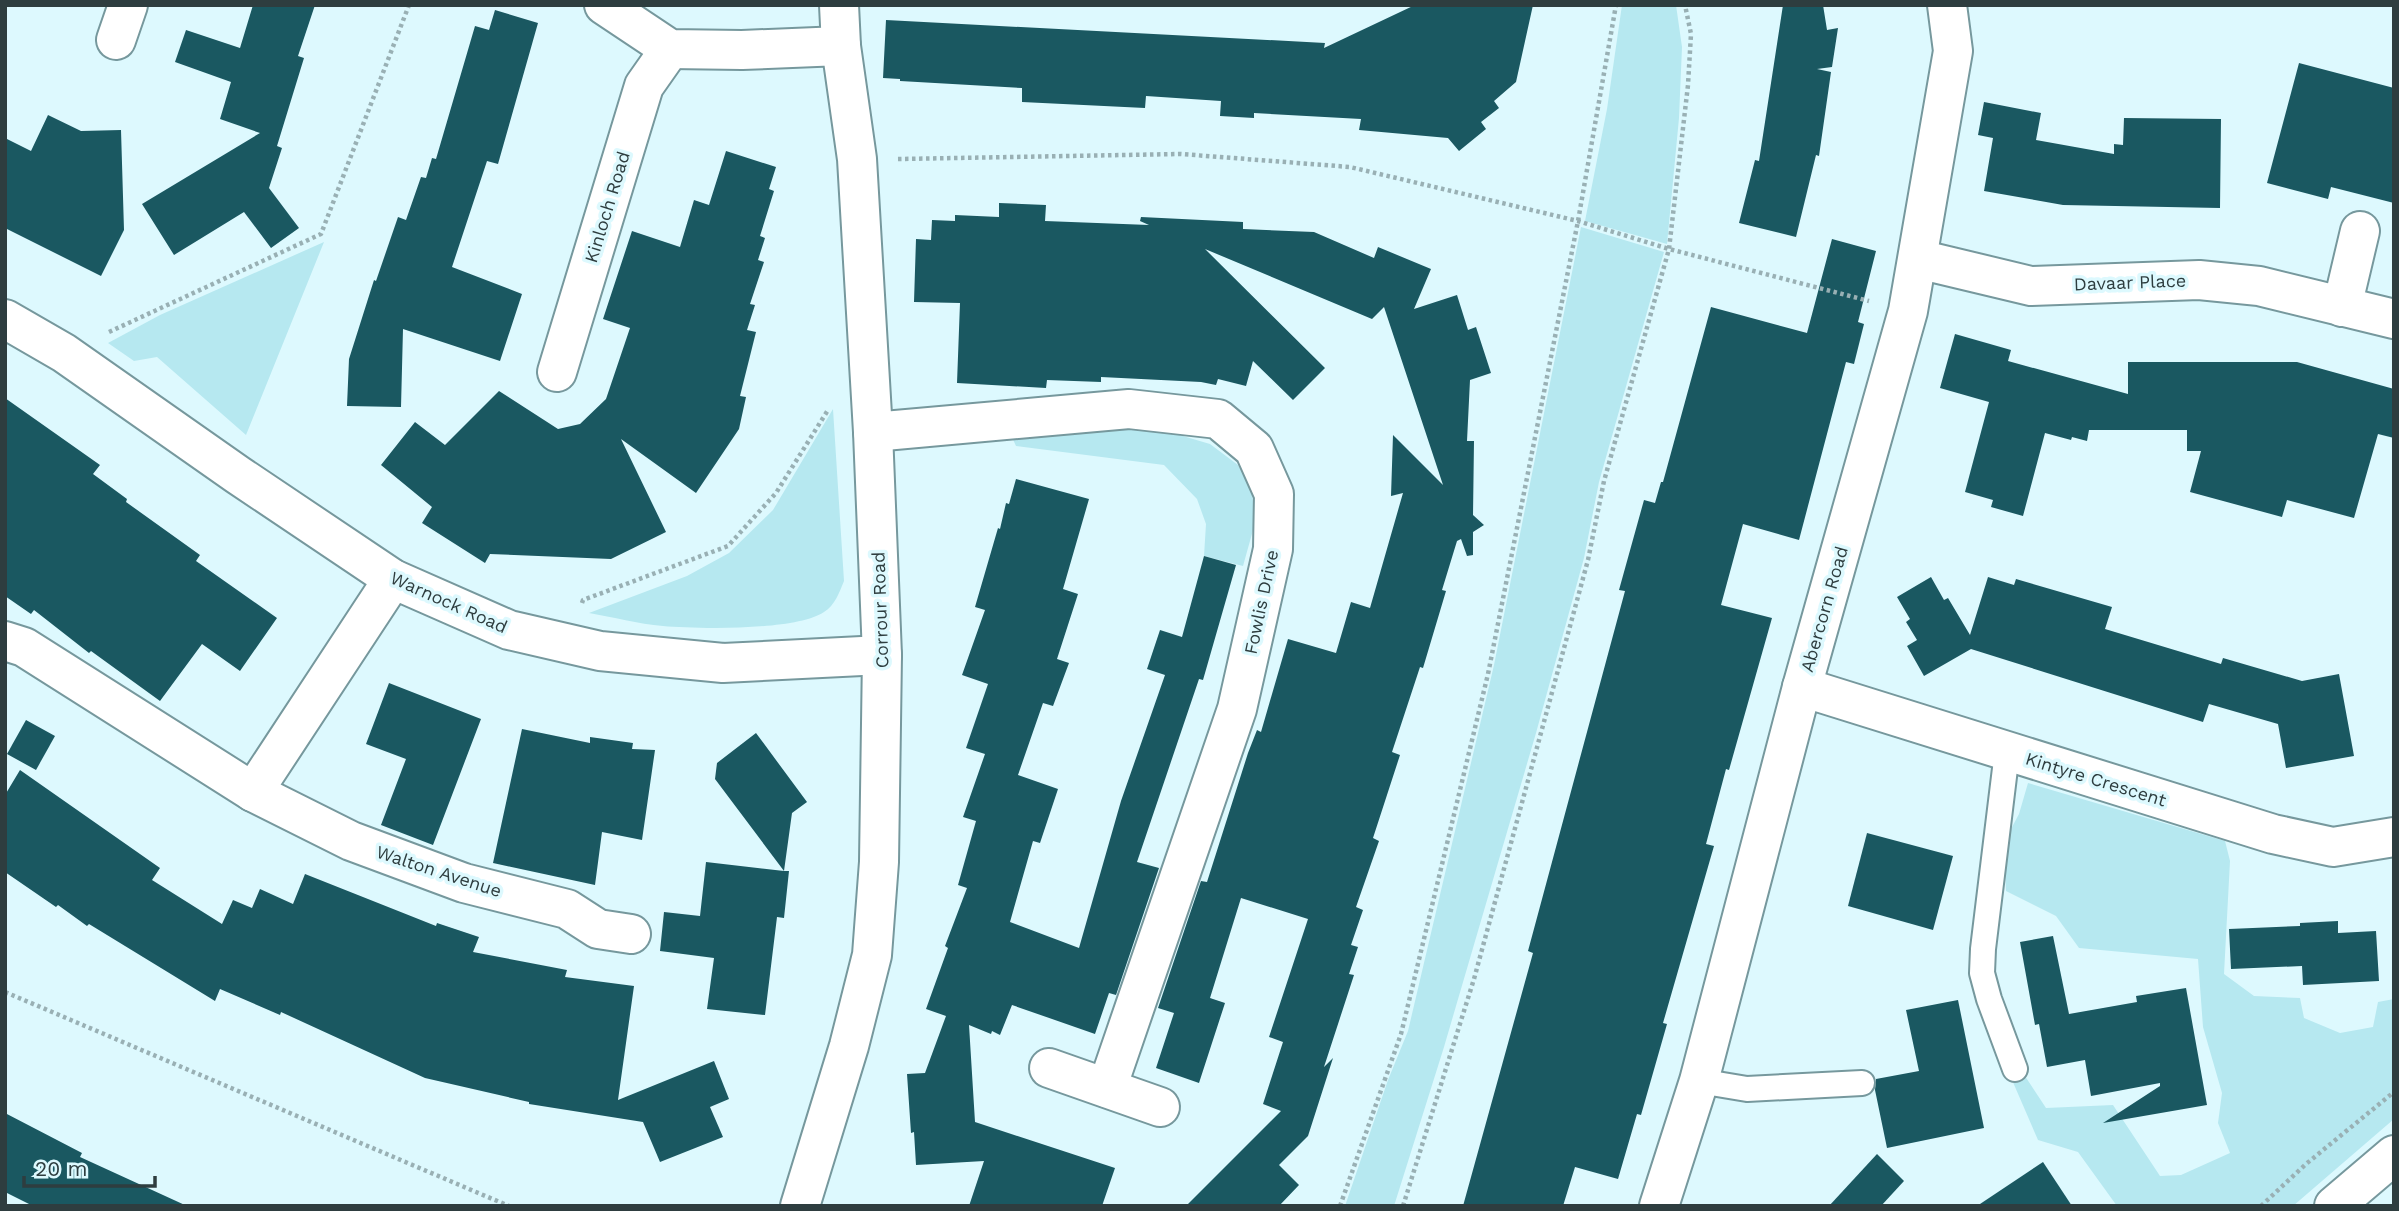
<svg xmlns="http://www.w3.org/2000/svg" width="2399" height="1211" viewBox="0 0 2399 1211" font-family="'Work Sans',sans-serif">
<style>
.green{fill:#b6e8f0}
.building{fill:#1a5861}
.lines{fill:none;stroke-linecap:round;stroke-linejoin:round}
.service-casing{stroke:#76989d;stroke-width:28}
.minor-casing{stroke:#76989d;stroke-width:42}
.tertiary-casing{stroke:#76989d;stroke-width:42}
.path{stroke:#99b0b4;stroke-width:4.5;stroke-dasharray:3.5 3.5;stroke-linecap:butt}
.service{stroke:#fff;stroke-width:24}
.minor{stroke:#fff;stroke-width:38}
.tertiary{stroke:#fff;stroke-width:38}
.labels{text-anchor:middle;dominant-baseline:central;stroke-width:7;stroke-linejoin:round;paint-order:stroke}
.street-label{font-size:18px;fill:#2e3d3f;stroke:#ddf9fe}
</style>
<rect width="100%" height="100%" fill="#ddf9fe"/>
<!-- green -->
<g class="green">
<path d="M 1622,5 L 1676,5 L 1682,47 L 1679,118 L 1667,244 L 1585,221 L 1607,109 Z"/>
<path d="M 1581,227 L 1664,252 L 1599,482 L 1584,558 L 1536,733 L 1444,1047 L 1394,1206 L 1345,1206 L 1388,1080 L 1408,1031 L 1494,665 Z"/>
<path d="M 324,242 L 246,435 L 157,357 L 134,361 L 108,343 L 160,315 Z"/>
<path d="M 833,409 L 844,581 C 839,593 835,605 824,612 C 796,631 698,629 663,626 C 638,624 613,617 589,613 L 687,576 L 729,553 L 773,510 Z"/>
<path d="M 1152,427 L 1210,444 L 1238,465 L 1252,491 L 1255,523 L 1243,566 L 1204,556 L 1206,524 L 1197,499 L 1164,465 L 1016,446 L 1010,433 Z"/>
<path d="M 2028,783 L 2225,841 L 2230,861 L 2224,974 L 2254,996 L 2300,998 L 2304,1018 L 2340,1033 L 2373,1027 L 2378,1002 L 2394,999 L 2394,1119 L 2293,1206 L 2117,1206 L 2078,1152 L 2038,1140 L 2009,1073 L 2023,1073 L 2046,1108 L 2113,1105 L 2160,1176 L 2181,1175 L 2230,1153 L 2218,1123 L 2222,1093 L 2203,1027 L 2198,959 L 2079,948 L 2056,916 L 2006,891 L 2004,842 L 2019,814 Z"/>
</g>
<!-- building -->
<g class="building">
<path d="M 253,5 L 315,5 L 298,56 L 304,58 L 277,146 L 282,148 L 269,188 L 299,228 L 271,248 L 244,212 L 174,255 L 142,204 L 260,133 L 220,119 L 231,82 L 175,62 L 186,30 L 240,48 Z"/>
<path d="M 1415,5 L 1533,5 L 1516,82 L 1494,101 L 1499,108 L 1481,122 L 1486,129 L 1459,151 L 1448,138 L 1359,130 L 1361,119 L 1254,113 L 1254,118 L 1220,116 L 1221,101 L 1146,96 L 1145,108 L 1022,102 L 1022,88 L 900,81 L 900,79 L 883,78 L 886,20 L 1325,43 L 1324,48 Z"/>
<path d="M 1783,5 L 1823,5 L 1827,30 L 1838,28 L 1832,67 L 1817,69 L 1831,72 L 1819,156 L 1816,155 L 1796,237 L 1739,223 L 1755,160 L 1759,161 Z"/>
<path d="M 495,10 L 538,23 L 498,164 L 487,161 L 452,267 L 522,294 L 500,361 L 403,329 L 401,407 L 347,406 L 349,359 L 374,280 L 376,281 L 398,217 L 406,220 L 421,177 L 426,178 L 432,158 L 436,159 L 475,26 L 489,30 Z"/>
<path d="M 2299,63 L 2394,88 L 2394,203 L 2331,187 L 2328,199 L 2267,183 Z"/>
<path d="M 1984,102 L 2041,113 L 2036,140 L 2114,154 L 2114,144 L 2123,145 L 2124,118 L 2221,119 L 2220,208 L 2063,205 L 1984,191 L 1993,138 L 1978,135 Z"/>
<path d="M 48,115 L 81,131 L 121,130 L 124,230 L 101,276 L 5,228 L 5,138 L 31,151 Z"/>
<path d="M 726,151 L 776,167 L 769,189 L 774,191 L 760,236 L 765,238 L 758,260 L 764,262 L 750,304 L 755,305 L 747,330 L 756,332 L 740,396 L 746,397 L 739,429 L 696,493 L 621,439 L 666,532 L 611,559 L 490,554 L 485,563 L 422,523 L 432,507 L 381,465 L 415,422 L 445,445 L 499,391 L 558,429 L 580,424 L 606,399 L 630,328 L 603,319 L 632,231 L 680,247 L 694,200 L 709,205 Z"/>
<path d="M 999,203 L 1046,205 L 1045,221 L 1149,225 L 1140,221 L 1141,217 L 1243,222 L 1243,229 L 1314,232 L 1374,258 L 1378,247 L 1431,269 L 1414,309 L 1457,295 L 1468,330 L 1476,327 L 1491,373 L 1470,380 L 1467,441 L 1474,441 L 1473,515 L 1484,525 L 1473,532 L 1473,555 L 1467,556 L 1461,539 L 1457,541 L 1442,590 L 1446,591 L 1423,668 L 1420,667 L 1392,752 L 1400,755 L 1373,838 L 1379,841 L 1356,907 L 1363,910 L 1351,945 L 1358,947 L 1349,974 L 1354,975 L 1324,1067 L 1333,1058 L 1308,1136 L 1279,1165 L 1299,1185 L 1279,1206 L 1186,1206 L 1281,1111 L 1263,1104 L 1283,1042 L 1269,1037 L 1308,919 L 1241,898 L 1210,998 L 1225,1003 L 1199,1083 L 1156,1068 L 1174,1013 L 1158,1008 L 1201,881 L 1207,882 L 1248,753 L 1257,730 L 1261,732 L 1288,639 L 1336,653 L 1351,602 L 1370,608 L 1403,493 L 1391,496 L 1393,435 L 1443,485 L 1384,307 L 1372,319 L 1205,249 L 1325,368 L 1293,400 L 1253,361 L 1246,386 L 1218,379 L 1216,385 L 1201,382 L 1101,377 L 1101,382 L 1047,380 L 1046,388 L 957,383 L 960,303 L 914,302 L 916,239 L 931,240 L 932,220 L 955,221 L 955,215 L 999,217 Z"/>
<path d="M 1832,239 L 1876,251 L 1858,322 L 1864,324 L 1854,364 L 1846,362 L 1799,540 L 1743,524 L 1721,605 L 1772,618 L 1729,770 L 1726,769 L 1706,844 L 1714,846 L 1663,1023 L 1667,1024 L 1641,1115 L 1637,1114 L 1618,1179 L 1575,1167 L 1563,1206 L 1463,1206 L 1533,953 L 1528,951 L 1625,591 L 1619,590 L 1644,500 L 1655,503 L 1661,482 L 1663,482 L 1711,307 L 1807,333 Z"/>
<path d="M 1955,334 L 2011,350 L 2008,361 L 2128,394 L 2128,362 L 2297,362 L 2394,389 L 2394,438 L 2378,434 L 2354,518 L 2287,500 L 2282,517 L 2190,492 L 2201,451 L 2187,451 L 2187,430 L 2089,430 L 2087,441 L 2072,437 L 2071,440 L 2045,433 L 2023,516 L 1991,507 L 1993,500 L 1965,492 L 1989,402 L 1940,388 Z"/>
<path d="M 5,398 L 100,465 L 93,474 L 127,499 L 126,502 L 200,555 L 196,561 L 277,618 L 240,671 L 202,644 L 160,701 L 91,651 L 89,653 L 34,610 L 31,614 L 5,596 Z"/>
<path d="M 1016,479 L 1089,499 L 1063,589 L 1078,594 L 1057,659 L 1069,663 L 1053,706 L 1043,703 L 1018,775 L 1058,789 L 1040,843 L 1033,841 L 1010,922 L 1079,948 L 1121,801 L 1165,675 L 1147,669 L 1160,630 L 1182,637 L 1204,556 L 1236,565 L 1203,680 L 1199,679 L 1137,862 L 1159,868 L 1116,995 L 1109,993 L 1095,1034 L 1012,1005 L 1000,1035 L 992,1031 L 991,1034 L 969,1025 L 975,1122 L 1115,1168 L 1102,1206 L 969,1206 L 984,1161 L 916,1165 L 914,1132 L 911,1133 L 907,1074 L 925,1073 L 946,1016 L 926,1009 L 948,948 L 945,946 L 967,888 L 958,885 L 976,821 L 963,817 L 985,754 L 966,748 L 988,684 L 962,675 L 985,610 L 975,607 L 998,528 L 1000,529 L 1006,503 L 1009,504 Z"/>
<path d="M 1931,577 L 1944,600 L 1948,598 L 1970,635 L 1988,577 L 2014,585 L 2016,579 L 2112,607 L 2105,629 L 2221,664 L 2223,658 L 2302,681 L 2339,674 L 2354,756 L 2286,768 L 2278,724 L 2209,704 L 2203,722 L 1971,649 L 1924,676 L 1907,646 L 1917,640 L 1906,622 L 1910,619 L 1897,597 Z"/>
<path d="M 389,683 L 481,719 L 433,845 L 381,825 L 406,759 L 366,744 Z"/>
<path d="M 26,720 L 55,736 L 36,770 L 7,754 Z"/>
<path d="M 522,729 L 590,743 L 590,737 L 633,743 L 632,749 L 655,750 L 642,840 L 602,832 L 595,885 L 493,863 Z"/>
<path d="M 756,733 L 807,802 L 792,813 L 784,871 L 789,871 L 784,918 L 777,917 L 765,1015 L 707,1009 L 714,958 L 660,951 L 664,912 L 700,916 L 706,862 L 784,871 L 715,779 L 717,763 Z"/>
<path d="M 20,770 L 160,868 L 152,880 L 222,924 L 233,900 L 252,908 L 260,889 L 293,904 L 305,874 L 436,926 L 437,923 L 479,937 L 473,952 L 567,970 L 565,977 L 634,986 L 618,1100 L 714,1061 L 729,1099 L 710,1107 L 723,1137 L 660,1162 L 643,1122 L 529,1104 L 529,1102 L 425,1078 L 281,1012 L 280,1015 L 220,989 L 215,1001 L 89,924 L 87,926 L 58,905 L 56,907 L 5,872 L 5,795 Z"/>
<path d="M 1867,833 L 1953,856 L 1933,930 L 1848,906 Z"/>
<path d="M 2338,921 L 2338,933 L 2376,931 L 2379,981 L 2303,985 L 2302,966 L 2231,969 L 2229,929 L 2300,926 L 2300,923 Z"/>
<path d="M 2053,936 L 2069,1014 L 2137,1002 L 2136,996 L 2186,988 L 2207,1105 L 2103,1123 L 2160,1086 L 2160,1083 L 2091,1096 L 2085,1060 L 2047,1067 L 2039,1024 L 2035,1025 L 2020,942 Z"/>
<path d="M 1958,1000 L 1984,1128 L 1887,1148 L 1875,1090 L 1876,1079 L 1919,1071 L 1906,1010 Z"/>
<path d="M 5,1113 L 82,1153 L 80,1157 L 187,1206 L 33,1206 L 5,1192 Z"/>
<path d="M 1877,1154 L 1904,1181 L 1881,1206 L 1829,1206 Z"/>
<path d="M 2043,1162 L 2072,1206 L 1977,1206 Z"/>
</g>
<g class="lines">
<defs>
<g id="service">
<path d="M 2007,752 L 1983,949 L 1982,973 L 1989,999 L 2015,1069"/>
<path d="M 1699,1081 L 1747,1089 L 1862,1083"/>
</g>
<g id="minor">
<path d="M 604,5 L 670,49 L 742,50 L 841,46"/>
<path d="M 116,40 L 128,5"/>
<path d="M 1918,259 L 2031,286 L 2199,280 L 2259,286 L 2394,319"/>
<path d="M 2342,307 L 2360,231"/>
<path d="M 5,319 L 64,353 L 238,475 L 393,579 L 509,630 L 600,651 L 723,663 L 882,655"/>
<path d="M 557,372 L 644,86 L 670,49"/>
<path d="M 873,432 L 1129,409 L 1218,419 L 1254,449 L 1274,494 L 1273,549 L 1237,709 L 1107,1088"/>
<path d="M 5,641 L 24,647 L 253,792 L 351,841 L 464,883 L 567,909 L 598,929 L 631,934"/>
<path d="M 1802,687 L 2273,834 L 2333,847 L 2394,837"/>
<path d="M 253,792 L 393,579"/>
<path d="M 1049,1068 L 1160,1107"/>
<path d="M 800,1206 L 849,1046 L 872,955 L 879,862 L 882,655 L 873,432 L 857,159 L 841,46 L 839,5"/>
<path d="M 1659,1206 L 1699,1081 L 1802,687 L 1908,311 L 1953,51 L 1947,5"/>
</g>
<path id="tertiary" d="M 2334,1206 L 2394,1155"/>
</defs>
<!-- service casing -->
<use href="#service" class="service-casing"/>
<!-- minor casing -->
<use href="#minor" class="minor-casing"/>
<!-- tertiary casing -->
<use href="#tertiary" class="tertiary-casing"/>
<!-- path -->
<g class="path">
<path d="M 898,159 L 1181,154 L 1350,167 L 1578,221 L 1669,249 L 1869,301"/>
<path d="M 109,332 L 321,234 L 409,5"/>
<path d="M 582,603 L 583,600 L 728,546 L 776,493 L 828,410"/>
<path d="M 5,992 L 509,1206"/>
<path d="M 1340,1206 L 1401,1034 L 1488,674 L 1578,221 L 1616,5"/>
<path d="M 1403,1206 L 1474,979 L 1588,560 L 1604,481 L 1669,249 L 1688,85 L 1691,34 L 1685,5"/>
<path d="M 2261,1206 L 2306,1164 L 2394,1092"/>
</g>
<!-- service -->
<use href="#service" class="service"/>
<!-- minor -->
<use href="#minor" class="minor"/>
<!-- tertiary -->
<use href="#tertiary" class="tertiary"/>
</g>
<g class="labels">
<!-- street labels -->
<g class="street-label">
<text transform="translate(607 207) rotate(-73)">Kinloch Road</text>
<text transform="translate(2130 282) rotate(-2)">Davaar Place</text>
<text transform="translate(449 602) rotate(24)">Warnock Road</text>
<text transform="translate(1261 602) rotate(-78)">Fowlis Drive</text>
<text transform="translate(1824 609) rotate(-74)">Abercorn Road</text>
<text transform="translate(880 610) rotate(-92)">Corrour Road</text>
<text transform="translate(2096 779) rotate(17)">Kintyre Crescent</text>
<text transform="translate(439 871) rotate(18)">Walton Avenue</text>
</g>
</g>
<!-- border -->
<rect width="2399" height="1211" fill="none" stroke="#2e3d3f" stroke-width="14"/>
<!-- scale -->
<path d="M24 1176v10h131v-10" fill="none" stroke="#2e3d3f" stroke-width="3.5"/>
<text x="35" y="1176" font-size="21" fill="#2e3d3f" stroke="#ddf9fe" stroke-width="5" paint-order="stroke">20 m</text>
</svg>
